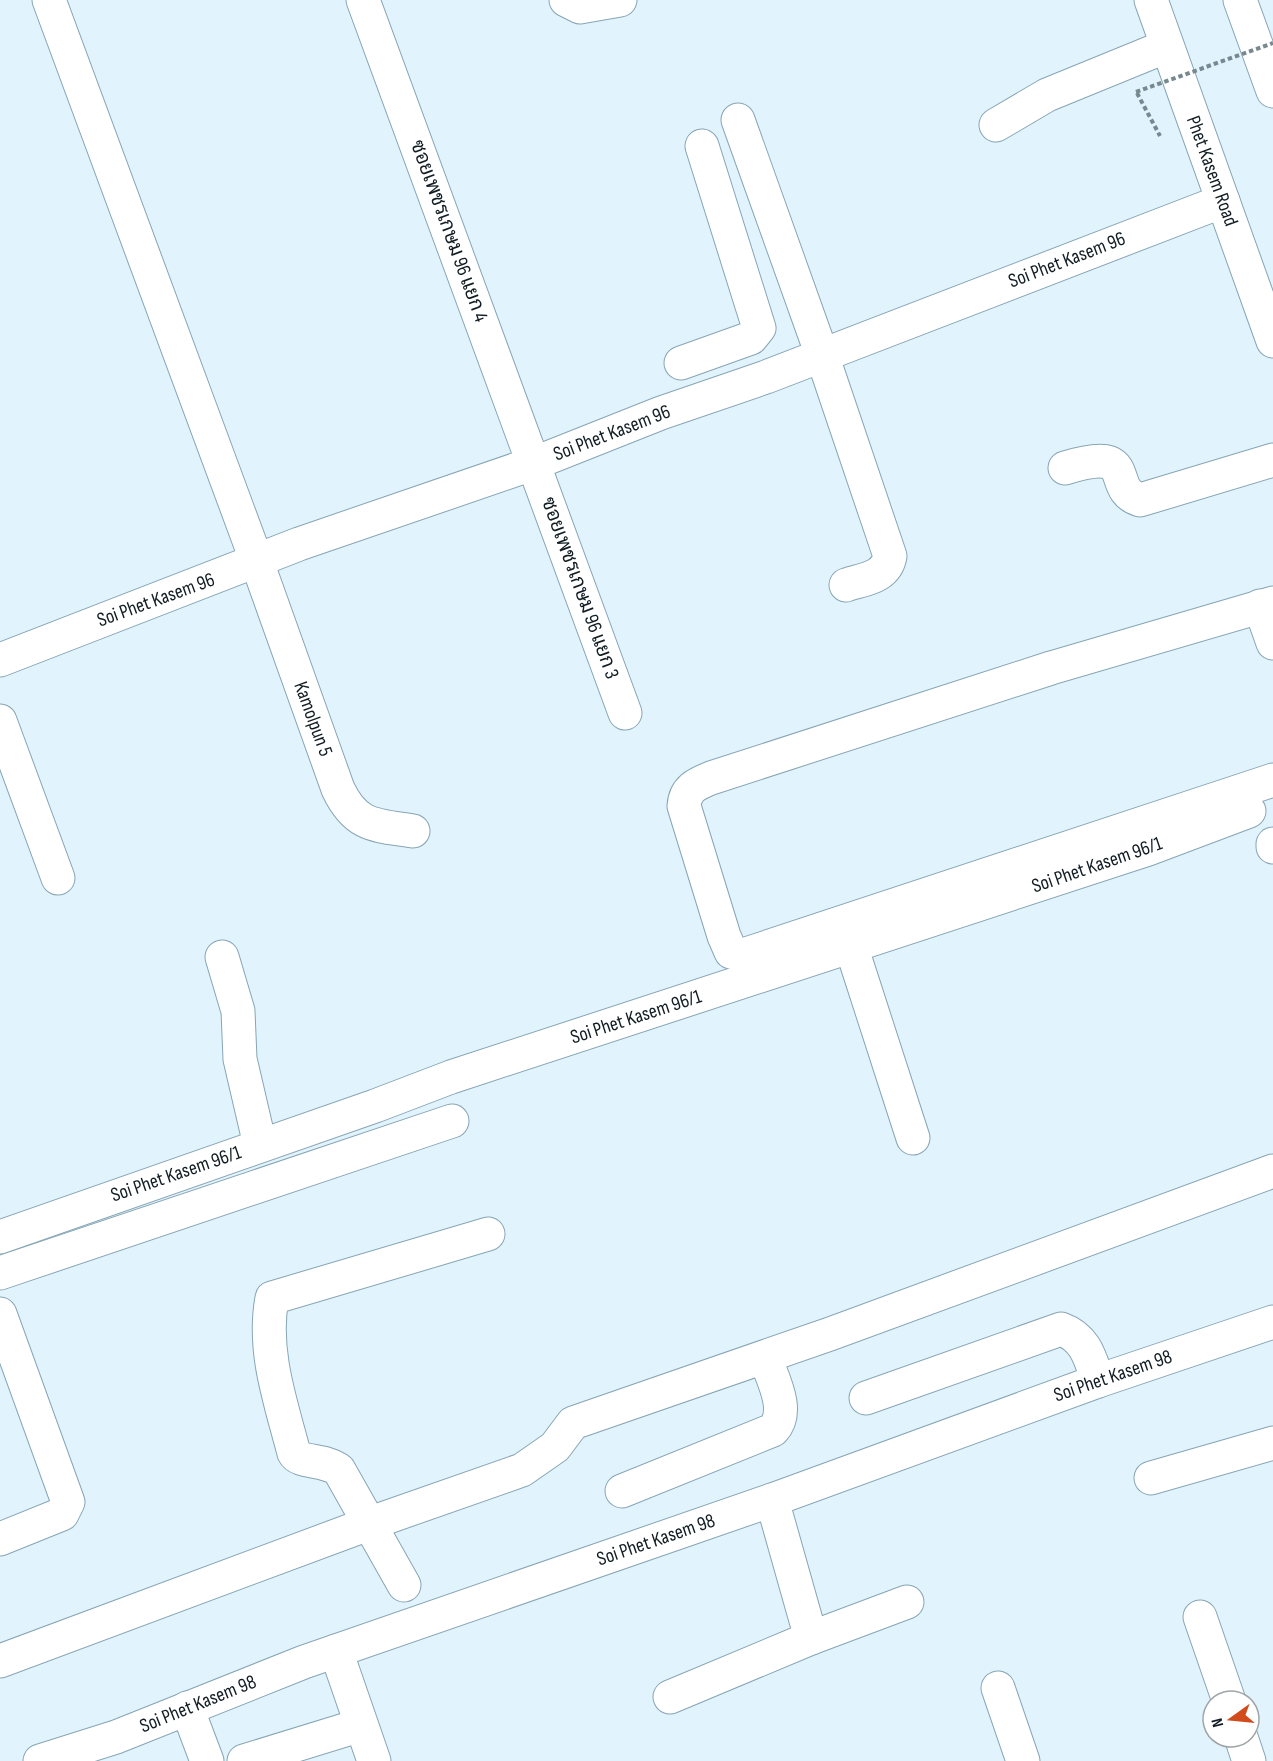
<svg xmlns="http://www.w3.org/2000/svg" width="1273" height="1761" viewBox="0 0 1273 1761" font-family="'Sofia Sans Condensed',Sarabun,sans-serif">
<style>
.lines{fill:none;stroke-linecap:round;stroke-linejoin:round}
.minor-casing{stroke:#86a5b4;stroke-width:35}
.major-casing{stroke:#86a5b4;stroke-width:35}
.path{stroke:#78888f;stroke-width:4;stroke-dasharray:4.5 3;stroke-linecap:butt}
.minor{stroke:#fff;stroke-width:33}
.major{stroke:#fff;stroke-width:33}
.path-bridge{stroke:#78888f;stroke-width:4;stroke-dasharray:4.5 3;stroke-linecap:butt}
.labels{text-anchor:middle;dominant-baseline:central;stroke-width:4.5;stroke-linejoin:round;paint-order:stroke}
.street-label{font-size:20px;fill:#111d22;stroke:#fff}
</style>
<rect width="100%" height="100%" fill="#e1f4fe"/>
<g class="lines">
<defs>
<g id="minor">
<path d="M 49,0 L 257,562 L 338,789 C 356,827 375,825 413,831"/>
<path d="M 363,0 L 625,713"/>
<path d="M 566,0 L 580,7 L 620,0"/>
<path d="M 738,120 L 822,355 L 890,556 C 886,578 864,579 846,585"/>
<path d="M 996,125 L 1047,95 L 1167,46"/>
<path d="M 681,363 L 751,338 L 759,328 L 702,146"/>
<path d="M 1065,468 C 1142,444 1104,489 1140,500 L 1273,460"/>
<path d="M 1273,603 L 1051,668 L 711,778 C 696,784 685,789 684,806 L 724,936 L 731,952 L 743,955 L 1273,780"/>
<path d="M 1260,606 L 1273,643"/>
<path d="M 0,660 L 299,544 L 535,463 L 661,413 L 766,377 L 1223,201"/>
<path d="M 0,721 L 58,878"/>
<path d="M 1273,844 L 1273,847"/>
<path d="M 851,946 L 913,1138"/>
<path d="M 222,957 L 238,1011 L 240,1059 L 260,1145"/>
<path d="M 0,1237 L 375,1106 L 451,1077 L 1148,849 L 1249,811"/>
<path d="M 0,1273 L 452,1121"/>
<path d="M 0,1314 L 68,1502 L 62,1514 L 0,1539"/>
<path d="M 866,1398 L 1061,1329 C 1086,1338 1090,1358 1098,1381"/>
<path d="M 1151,1478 L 1273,1443"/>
<path d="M 622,1491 L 773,1430 C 791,1411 772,1378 765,1357"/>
<path d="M 404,1585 L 339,1470 C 325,1459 299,1463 294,1453 C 281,1403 262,1351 272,1298 L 488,1234"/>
<path d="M 1200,1617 L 1229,1701"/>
<path d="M 811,1638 L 907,1602"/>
<path d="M 336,1651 L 374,1761"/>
<path d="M 0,1661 L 368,1524 L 522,1470 L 555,1447 L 573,1423 L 830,1334 L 1273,1171"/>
<path d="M 998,1688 L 1023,1761"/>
<path d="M 670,1697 L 811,1638 L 772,1500"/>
<path d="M 187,1708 L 207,1761"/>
<path d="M 1241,1737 L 1249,1761"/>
<path d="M 40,1761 L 116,1737 L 304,1662 L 772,1500 L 1098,1381 L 1273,1322"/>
<path d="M 244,1761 L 361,1725"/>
</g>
<g id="major">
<path d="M 1151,0 L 1273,341"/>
<path d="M 1240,0 L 1273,91"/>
</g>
</defs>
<!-- minor casing -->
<use href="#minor" class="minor-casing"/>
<!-- major casing -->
<use href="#major" class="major-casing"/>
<!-- path -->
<path class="path" d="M 1137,93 L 1160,136"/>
<!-- minor -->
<use href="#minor" class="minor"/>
<!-- major -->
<use href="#major" class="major"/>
<!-- path-bridge -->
<path class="path-bridge" d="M 1136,92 L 1273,43"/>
</g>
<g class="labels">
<!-- street labels -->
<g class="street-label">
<text transform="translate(1212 171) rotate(70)">Phet Kasem Road</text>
<text transform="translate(449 231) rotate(70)">ซอยเพชรเกษม 96 แยก 4</text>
<text transform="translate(1067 260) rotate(-21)">Soi Phet Kasem 96</text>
<text transform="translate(612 433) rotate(-21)">Soi Phet Kasem 96</text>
<text transform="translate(580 588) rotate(70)">ซอยเพชรเกษม 96 แยก 3</text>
<text transform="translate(156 600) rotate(-20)">Soi Phet Kasem 96</text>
<text transform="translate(313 719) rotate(70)">Kamolpun 5</text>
<text transform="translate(1097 865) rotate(-19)">Soi Phet Kasem 96/1</text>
<text transform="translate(636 1017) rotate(-18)">Soi Phet Kasem 96/1</text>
<text transform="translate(176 1174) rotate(-19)">Soi Phet Kasem 96/1</text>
<text transform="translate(1113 1376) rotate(-19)">Soi Phet Kasem 98</text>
<text transform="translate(656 1540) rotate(-19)">Soi Phet Kasem 98</text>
<text transform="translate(198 1704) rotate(-22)">Soi Phet Kasem 98</text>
</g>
</g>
<!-- north arrow -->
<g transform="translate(1231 1719) rotate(255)"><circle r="28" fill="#ffffff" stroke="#a0a5a7" stroke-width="1.5"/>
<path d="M0-4.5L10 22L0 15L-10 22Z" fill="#d24b1d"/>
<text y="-9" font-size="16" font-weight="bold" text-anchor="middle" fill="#111d22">N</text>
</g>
</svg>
